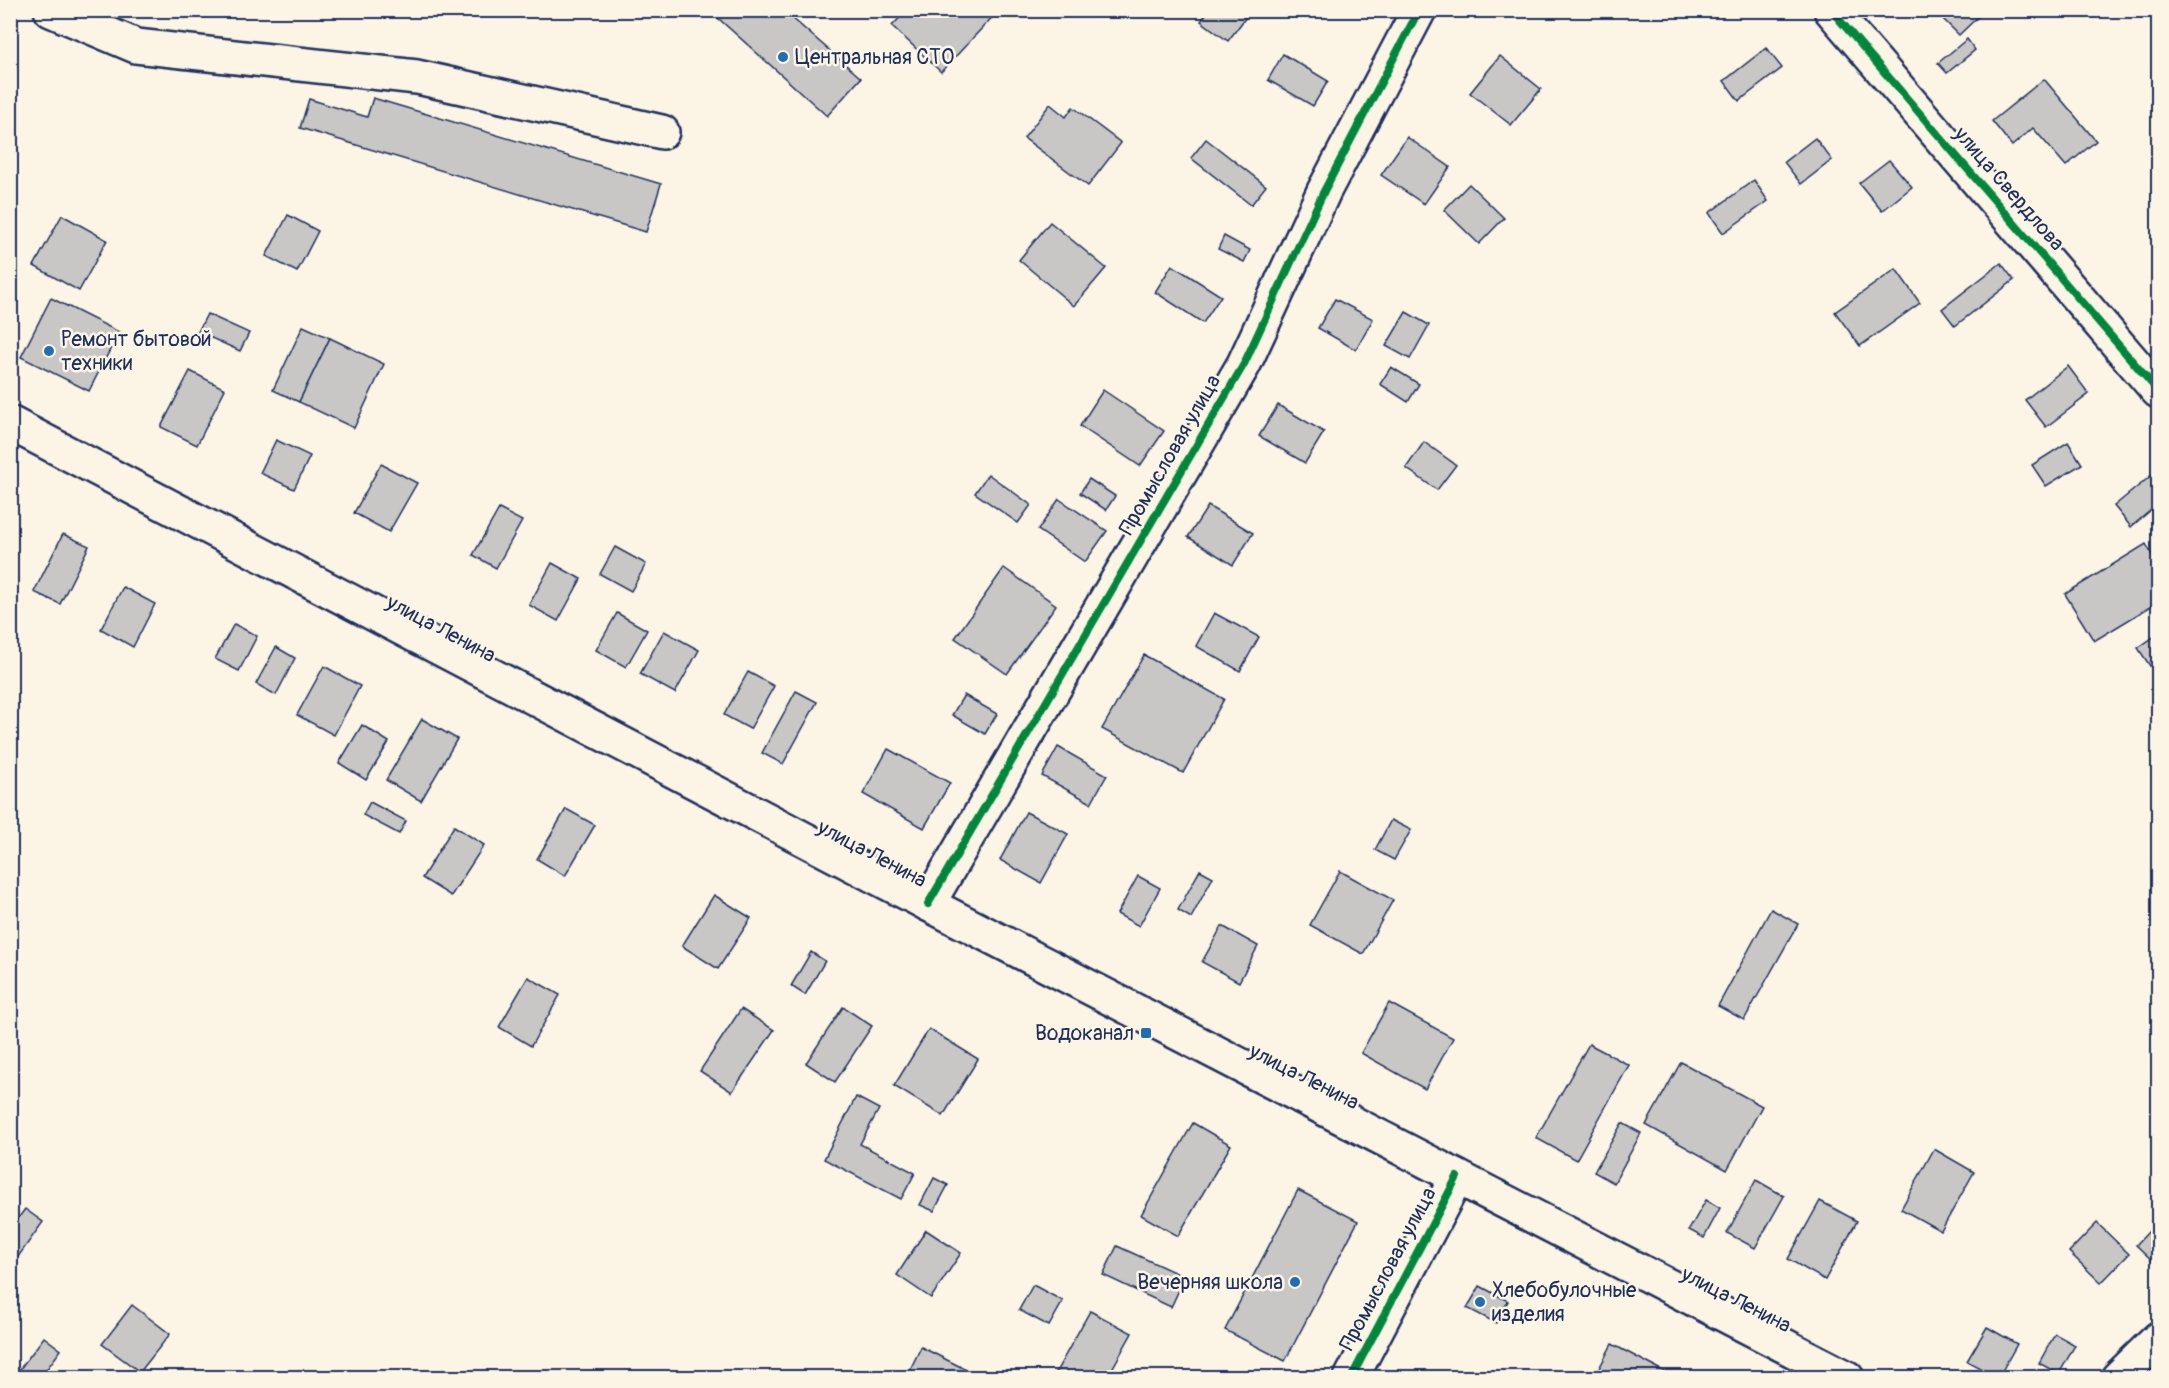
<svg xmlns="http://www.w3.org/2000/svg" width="2169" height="1388" viewBox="0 0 2169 1388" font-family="Pangolin,sans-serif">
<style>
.building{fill:#c8c7c6;stroke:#1b2f5e;stroke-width:1.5}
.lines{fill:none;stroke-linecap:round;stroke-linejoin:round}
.minor-casing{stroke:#1b2f5e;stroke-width:38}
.major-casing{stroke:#1b2f5e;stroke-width:38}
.minor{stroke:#fcf5e5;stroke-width:33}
.major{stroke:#fcf5e5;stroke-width:33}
.cycleway-casing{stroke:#fcf5e5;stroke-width:11}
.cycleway{stroke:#00873e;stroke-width:8}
.poi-dot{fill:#1f6fb2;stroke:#fcf5e5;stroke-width:2}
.labels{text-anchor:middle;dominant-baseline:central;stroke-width:5;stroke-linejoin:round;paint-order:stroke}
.poi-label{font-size:21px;fill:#1b2f5e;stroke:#fcf5e5;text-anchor:start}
.street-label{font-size:21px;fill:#1b2f5e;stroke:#fcf5e5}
</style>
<rect width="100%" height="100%" fill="#fcf5e5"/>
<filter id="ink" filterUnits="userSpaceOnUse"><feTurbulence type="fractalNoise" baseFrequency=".0167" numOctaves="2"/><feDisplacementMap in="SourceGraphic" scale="12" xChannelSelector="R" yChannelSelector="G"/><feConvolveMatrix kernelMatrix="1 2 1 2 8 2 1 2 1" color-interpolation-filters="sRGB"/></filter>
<g filter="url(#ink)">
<!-- building -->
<g class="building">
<path d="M 709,10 L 783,10 L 861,78 L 827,116 Z"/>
<path d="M 907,10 L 999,10 L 941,72 L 892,26 Z"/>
<path d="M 1209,10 L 1238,10 L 1246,17 L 1228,41 L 1201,21 Z"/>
<path d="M 1948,10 L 1985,10 L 1959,35 L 1941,17 Z"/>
<path d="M 1967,39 L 1975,50 L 1947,73 L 1938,63 Z"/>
<path d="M 1766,48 L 1782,68 L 1739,101 L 1724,81 Z"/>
<path d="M 1283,54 L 1328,81 L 1313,106 L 1268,80 Z"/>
<path d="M 1500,56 L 1541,89 L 1511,125 L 1470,93 Z"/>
<path d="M 2044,79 L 2096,141 L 2066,166 L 2033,128 L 2012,146 L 1992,121 Z"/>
<path d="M 373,98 L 661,184 L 646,232 L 300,128 L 309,99 L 367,117 Z"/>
<path d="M 1050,104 L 1066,117 L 1073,107 L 1121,143 L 1088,186 L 1024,138 Z"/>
<path d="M 1407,137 L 1450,167 L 1424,204 L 1381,175 Z"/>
<path d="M 1815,138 L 1832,160 L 1801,184 L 1784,162 Z"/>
<path d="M 1206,139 L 1266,186 L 1251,205 L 1191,158 Z"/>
<path d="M 1889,160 L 1912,187 L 1882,211 L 1859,183 Z"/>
<path d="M 1754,180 L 1768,201 L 1723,233 L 1709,213 Z"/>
<path d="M 1469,184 L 1504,218 L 1479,244 L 1444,210 Z"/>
<path d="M 62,215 L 107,240 L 79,291 L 34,266 Z"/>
<path d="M 288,215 L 318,231 L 297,272 L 266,256 Z"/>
<path d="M 1050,222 L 1106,268 L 1074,306 L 1019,260 Z"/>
<path d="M 1224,236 L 1250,250 L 1244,262 L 1218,249 Z"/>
<path d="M 2001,263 L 2014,280 L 1955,326 L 1942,309 Z"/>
<path d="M 1172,265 L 1221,296 L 1203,323 L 1155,292 Z"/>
<path d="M 1896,269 L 1920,303 L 1860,346 L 1835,312 Z"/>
<path d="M 51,298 L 119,332 L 89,391 L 21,357 Z"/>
<path d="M 1335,299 L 1373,319 L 1356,350 L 1318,328 Z"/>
<path d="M 1406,312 L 1429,325 L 1410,359 L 1386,346 Z"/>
<path d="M 207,314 L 249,333 L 240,351 L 198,332 Z"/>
<path d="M 303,326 L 330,338 L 299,402 L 273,390 Z"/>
<path d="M 330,338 L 384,364 L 354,428 L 299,402 Z"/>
<path d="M 2068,366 L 2089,394 L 2046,427 L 2025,400 Z"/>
<path d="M 1391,367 L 1419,384 L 1408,402 L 1380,384 Z"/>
<path d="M 190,371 L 225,389 L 197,445 L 161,427 Z"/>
<path d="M 1103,390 L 1164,431 L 1140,466 L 1080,426 Z"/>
<path d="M 1278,405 L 1324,432 L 1305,463 L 1259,436 Z"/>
<path d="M 276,440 L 310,456 L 294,489 L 260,473 Z"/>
<path d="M 1424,442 L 1456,465 L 1437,490 L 1406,468 Z"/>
<path d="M 2068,442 L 2082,464 L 2046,486 L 2032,465 Z"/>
<path d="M 381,464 L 417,483 L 389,532 L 354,513 Z"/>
<path d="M 2158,470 L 2158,504 L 2131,527 L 2114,506 Z"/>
<path d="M 988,474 L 1031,505 L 1018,523 L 975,493 Z"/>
<path d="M 1089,479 L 1115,496 L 1106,510 L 1080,493 Z"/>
<path d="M 1059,499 L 1107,531 L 1085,562 L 1038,530 Z"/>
<path d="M 1208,506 L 1253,533 L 1233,565 L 1188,537 Z"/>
<path d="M 499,509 L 522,521 L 496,568 L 473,555 Z"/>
<path d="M 63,534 L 89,546 L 60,604 L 34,592 Z"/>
<path d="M 2146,544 L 2158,565 L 2158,602 L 2094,641 L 2065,594 Z"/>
<path d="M 615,547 L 646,564 L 631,591 L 600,574 Z"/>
<path d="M 552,563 L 581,579 L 558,621 L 529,605 Z"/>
<path d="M 1004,568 L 1056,605 L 1007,674 L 955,638 Z"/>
<path d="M 123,587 L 155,604 L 133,647 L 101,629 Z"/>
<path d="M 617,613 L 647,630 L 626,667 L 596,650 Z"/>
<path d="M 1214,613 L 1259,637 L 1240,671 L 1196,646 Z"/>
<path d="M 234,624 L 257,636 L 239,671 L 215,659 Z"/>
<path d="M 664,631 L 699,650 L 675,693 L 640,674 Z"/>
<path d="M 2158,634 L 2158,678 L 2138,648 Z"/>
<path d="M 276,647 L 295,658 L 276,695 L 256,684 Z"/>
<path d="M 1144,655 L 1224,699 L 1183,773 L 1102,729 Z"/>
<path d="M 324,666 L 360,686 L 334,735 L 297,715 Z"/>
<path d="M 748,672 L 774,686 L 750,729 L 724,715 Z"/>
<path d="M 796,691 L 817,702 L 783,764 L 762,753 Z"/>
<path d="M 964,695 L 997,714 L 985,734 L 952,715 Z"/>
<path d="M 422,719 L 457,739 L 421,801 L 386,780 Z"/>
<path d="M 362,725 L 389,742 L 366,780 L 339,763 Z"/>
<path d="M 1058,747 L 1107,775 L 1091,803 L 1042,776 Z"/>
<path d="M 888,749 L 950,783 L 924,828 L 863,794 Z"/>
<path d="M 370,802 L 406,821 L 399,834 L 363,815 Z"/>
<path d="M 566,809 L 595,825 L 565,876 L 537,859 Z"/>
<path d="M 1026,812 L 1068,834 L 1041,883 L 1000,860 Z"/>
<path d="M 1391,820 L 1411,830 L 1394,860 L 1375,850 Z"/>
<path d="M 454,826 L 484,845 L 451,896 L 422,878 Z"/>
<path d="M 1200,870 L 1213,877 L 1191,918 L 1178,910 Z"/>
<path d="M 1340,871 L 1393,900 L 1363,954 L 1310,925 Z"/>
<path d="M 1138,876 L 1160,888 L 1139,926 L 1117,914 Z"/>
<path d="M 714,895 L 751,918 L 718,969 L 682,946 Z"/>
<path d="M 1771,909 L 1798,924 L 1744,1020 L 1718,1006 Z"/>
<path d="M 1222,926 L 1258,946 L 1239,982 L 1202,962 Z"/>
<path d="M 811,952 L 825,961 L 805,995 L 791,986 Z"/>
<path d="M 528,977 L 560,995 L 531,1046 L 499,1027 Z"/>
<path d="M 1389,1003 L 1453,1038 L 1425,1089 L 1361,1053 Z"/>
<path d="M 843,1007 L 872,1026 L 835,1082 L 806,1063 Z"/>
<path d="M 741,1009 L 774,1030 L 732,1092 L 700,1071 Z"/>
<path d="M 929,1029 L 978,1059 L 943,1116 L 894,1086 Z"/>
<path d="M 1589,1044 L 1629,1065 L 1576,1160 L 1536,1138 Z"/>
<path d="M 1681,1062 L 1762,1106 L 1727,1170 L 1646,1125 Z"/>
<path d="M 856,1097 L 879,1109 L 860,1144 L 915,1173 L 901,1199 L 824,1159 Z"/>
<path d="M 1193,1123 L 1231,1145 L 1178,1236 L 1141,1215 Z"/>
<path d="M 1622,1123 L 1641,1133 L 1614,1183 L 1594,1172 Z"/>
<path d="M 1934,1149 L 1974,1172 L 1941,1231 L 1901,1209 Z"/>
<path d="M 934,1178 L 948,1185 L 934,1211 L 920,1205 Z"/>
<path d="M 1756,1180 L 1784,1196 L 1755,1248 L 1727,1233 Z"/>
<path d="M 1298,1190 L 1358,1221 L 1285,1361 L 1225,1330 Z"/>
<path d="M 1706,1200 L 1720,1208 L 1704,1238 L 1689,1230 Z"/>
<path d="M 1820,1201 L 1857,1221 L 1825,1280 L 1788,1259 Z"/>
<path d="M 25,1209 L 43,1222 L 15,1261 L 10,1257 L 10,1229 Z"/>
<path d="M 2097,1223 L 2129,1254 L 2101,1283 L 2069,1252 Z"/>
<path d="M 926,1230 L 961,1253 L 931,1298 L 897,1275 Z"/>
<path d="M 2150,1230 L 2158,1238 L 2158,1266 L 2136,1245 Z"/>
<path d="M 1117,1246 L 1185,1277 L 1171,1307 L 1103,1275 Z"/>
<path d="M 1033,1285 L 1063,1301 L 1049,1326 L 1019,1310 Z"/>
<path d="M 1480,1286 L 1508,1301 L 1496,1323 L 1467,1308 Z"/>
<path d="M 132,1305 L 170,1334 L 140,1372 L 102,1344 Z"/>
<path d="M 1090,1311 L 1132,1333 L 1107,1378 L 1066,1378 L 1056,1372 Z"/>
<path d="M 1987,1327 L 2017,1344 L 1998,1378 L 1967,1361 Z"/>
<path d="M 2055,1334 L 2075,1345 L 2059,1374 L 2039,1363 Z"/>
<path d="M 44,1337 L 61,1350 L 40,1378 L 13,1378 Z"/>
<path d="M 1612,1344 L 1676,1378 L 1594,1378 Z"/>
<path d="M 921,1347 L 983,1378 L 906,1378 Z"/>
</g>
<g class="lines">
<defs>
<g id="minor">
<path d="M 51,10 L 136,46 L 417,77 L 662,132"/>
<path d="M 1831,10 L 2158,391"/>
<path d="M 928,904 L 1244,364 L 1324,191 L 1419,10"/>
<path d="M 1351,1378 L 1457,1177"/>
<path d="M 2118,1378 L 2158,1339"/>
</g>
<path id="major" d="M 10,423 L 928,904 L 1847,1378"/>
</defs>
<!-- minor casing -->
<use href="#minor" class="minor-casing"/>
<!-- major casing -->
<use href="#major" class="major-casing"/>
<!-- minor -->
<use href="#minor" class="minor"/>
<!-- major -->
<use href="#major" class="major"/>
<defs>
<g id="cycleway">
<path d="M 1831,10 L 2158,391"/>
<path d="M 928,904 L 1244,364 L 1324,191 L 1419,10"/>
<path d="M 1351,1378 L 1457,1177"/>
</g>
</defs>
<!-- cycleway casing -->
<use href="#cycleway" class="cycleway-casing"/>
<!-- cycleway -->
<use href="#cycleway" class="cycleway"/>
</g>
</g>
<!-- markers -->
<g class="poi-dot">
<circle cx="783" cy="57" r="6"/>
<circle cx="49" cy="351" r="6"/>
<rect x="1140" y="1027" width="12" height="12" rx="3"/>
<circle cx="1295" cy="1282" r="6"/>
<circle cx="1480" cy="1302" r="6"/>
</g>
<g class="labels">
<!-- poi labels -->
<g class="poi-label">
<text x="795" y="57">Центральная СТО</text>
<text x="61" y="339">Ремонт бытовой<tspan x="61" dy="24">техники</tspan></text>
<text x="1134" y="1033" text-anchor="end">Водоканал</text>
<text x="1283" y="1282" text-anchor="end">Вечерняя школа</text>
<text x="1492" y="1290">Хлебобулочные<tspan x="1492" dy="24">изделия</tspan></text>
</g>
<!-- street labels -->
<g class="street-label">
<text transform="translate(2009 189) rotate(49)">улица Свердлова</text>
<text transform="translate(1170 455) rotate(-60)">Промысловая улица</text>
<text transform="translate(441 629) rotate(28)">улица Ленина</text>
<text transform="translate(872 854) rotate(28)">улица Ленина</text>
<text transform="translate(1304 1077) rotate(27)">улица Ленина</text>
<text transform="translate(1388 1269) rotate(-62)">Промысловая улица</text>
<text transform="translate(1736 1300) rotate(27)">улица Ленина</text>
</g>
</g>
<!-- margin -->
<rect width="2169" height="1388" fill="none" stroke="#fcf5e5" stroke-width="36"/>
<rect x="18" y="18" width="2133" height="1352" fill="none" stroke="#1b2f5e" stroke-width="2" filter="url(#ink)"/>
</svg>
